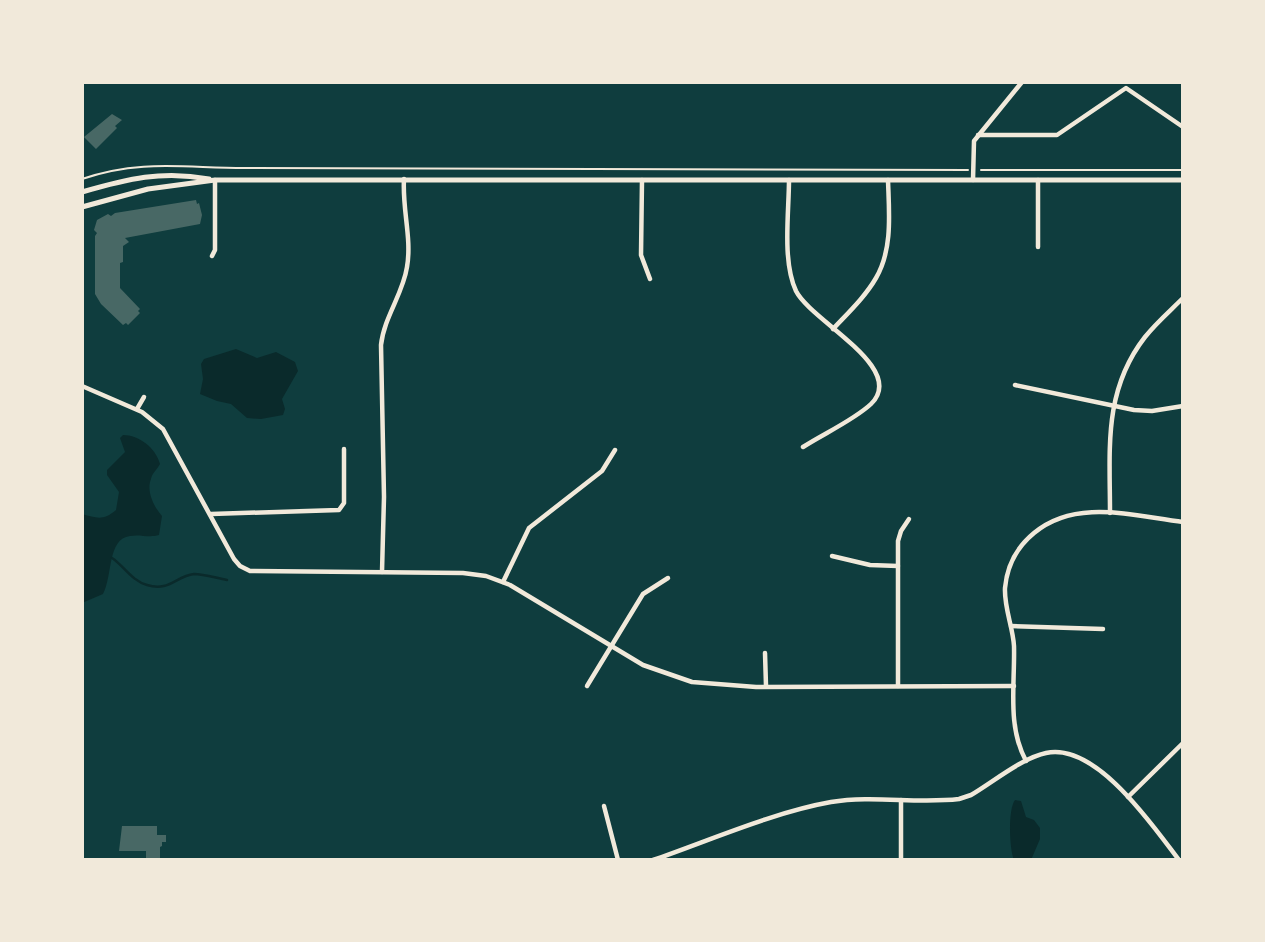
<svg xmlns="http://www.w3.org/2000/svg" width="1265" height="942" viewBox="0 0 1265 942" font-family="'Space Grotesk',sans-serif">
<style>
.water{fill:#0a2a2b}
.lines{fill:none;stroke-linecap:round;stroke-linejoin:round}
.stream{stroke:#0a2a2b;stroke-width:2.5}
.building{fill:#486865}
.path{stroke:#f1e9da;stroke-width:2}
.minor{stroke:#f1e9da;stroke-width:4.5}
.tertiary{stroke:#f1e9da;stroke-width:5}
</style>
<rect width="100%" height="100%" fill="#0f3d3e"/>
<!-- water -->
<g class="water">
<path d="M 236,349 L 257,358 L 276,352 L 295,362 L 298,371 L 282,399 L 285,409 L 283,415 L 261,419 L 247,418 L 231,404 L 217,401 L 200,394 L 203,379 L 201,364 L 204,359 Z"/>
<path d="M 123,435 C 139,435 156,448 160,464 C 157,470 152,473 151,479 C 146,491 154,507 162,516 L 159,535 C 149,538 140,534 130,536 C 107,539 113,575 103,594 L 82,603 L 82,514 C 97,518 103,521 116,510 L 119,492 L 107,475 L 107,470 L 125,452 L 120,438 Z"/>
<path d="M 1015,800 L 1021,801 L 1026,817 L 1034,820 L 1040,828 L 1040,839 L 1031,860 L 1014,860 C 1009,848 1008,809 1015,800 Z"/>
</g>
<g class="lines">
<!-- stream -->
<path class="stream" d="M 112,558 C 124,566 132,581 147,585 C 169,592 176,576 194,574 C 204,574 216,578 227,580"/>
</g>
<!-- building -->
<g class="building">
<path d="M 112,114 L 122,120 L 115,126 L 117,128 L 96,149 L 84,137 Z"/>
<path d="M 196,200 L 197,204 L 199,203 L 202,215 L 200,224 L 125,238 L 129,242 L 123,246 L 123,262 L 120,263 L 120,288 L 140,309 L 138,311 L 140,313 L 128,325 L 126,323 L 123,325 L 101,304 L 95,294 L 95,236 L 97,233 L 94,230 L 97,220 L 108,214 L 111,216 L 115,213 Z"/>
<path d="M 122,826 L 157,826 L 157,835 L 166,835 L 166,842 L 162,842 L 162,846 L 160,847 L 160,860 L 146,860 L 146,851 L 119,851 Z"/>
</g>
<g class="lines">
<!-- path -->
<g class="path">
<path d="M 981,170 L 1183,170"/>
<path d="M 82,179 C 140,159 185,168 244,168 L 968,170"/>
</g>
<!-- minor -->
<g class="minor">
<path d="M 978,135 L 1057,135 L 1126,88 L 1183,127"/>
<path d="M 642,180 L 641,255 L 650,279"/>
<path d="M 789,180 C 789,212 782,261 796,291 C 811,321 908,368 871,404 C 854,420 823,434 803,447"/>
<path d="M 973,180 L 974,141 L 1022,82"/>
<path d="M 1038,247 L 1038,180"/>
<path d="M 212,256 L 215,250 L 215,180"/>
<path d="M 833,329 C 848,313 865,297 876,278 C 893,249 889,212 888,180"/>
<path d="M 1015,385 L 1134,410 L 1152,411 L 1183,406"/>
<path d="M 82,386 L 142,412 L 163,429 L 234,559 L 240,566 L 250,571 L 463,573 L 486,576 L 510,585 L 643,665 L 692,682 L 756,687 L 1014,686"/>
<path d="M 137,409 L 144,397"/>
<path d="M 1110,513 C 1110,449 1103,391 1145,337 C 1156,323 1170,311 1183,298"/>
<path d="M 211,514 L 339,510 L 344,503 L 344,449"/>
<path d="M 832,556 L 870,565 L 898,566"/>
<path d="M 382,572 L 384,497 L 381,345 C 384,317 403,294 407,267 C 412,238 402,209 404,179"/>
<path d="M 503,582 L 529,528 L 602,471 L 615,450"/>
<path d="M 1011,626 L 1103,629"/>
<path d="M 765,653 L 766,686"/>
<path d="M 587,686 L 643,594 L 668,578"/>
<path d="M 898,686 L 898,541 L 901,531 L 909,519"/>
<path d="M 1026,761 C 1007,726 1015,685 1014,646 C 1013,627 1004,608 1005,588 C 1007,566 1017,547 1034,533 C 1076,498 1133,516 1183,522"/>
<path d="M 1128,797 L 1183,743"/>
<path d="M 901,800 L 901,860"/>
<path d="M 604,806 L 618,860"/>
<path d="M 653,860 C 708,841 774,812 831,802 C 873,795 917,804 959,799 L 971,795 C 993,782 1022,758 1046,753 C 1096,742 1153,826 1179,860"/>
</g>
<!-- tertiary -->
<g class="tertiary">
<path d="M 82,192 C 127,179 162,170 209,179"/>
<path d="M 82,207 L 148,189 L 215,180 L 1183,180"/>
</g>
</g>
<!-- border -->
<rect width="1265" height="942" fill="none" stroke="#f1e9da" stroke-width="168"/>
</svg>
